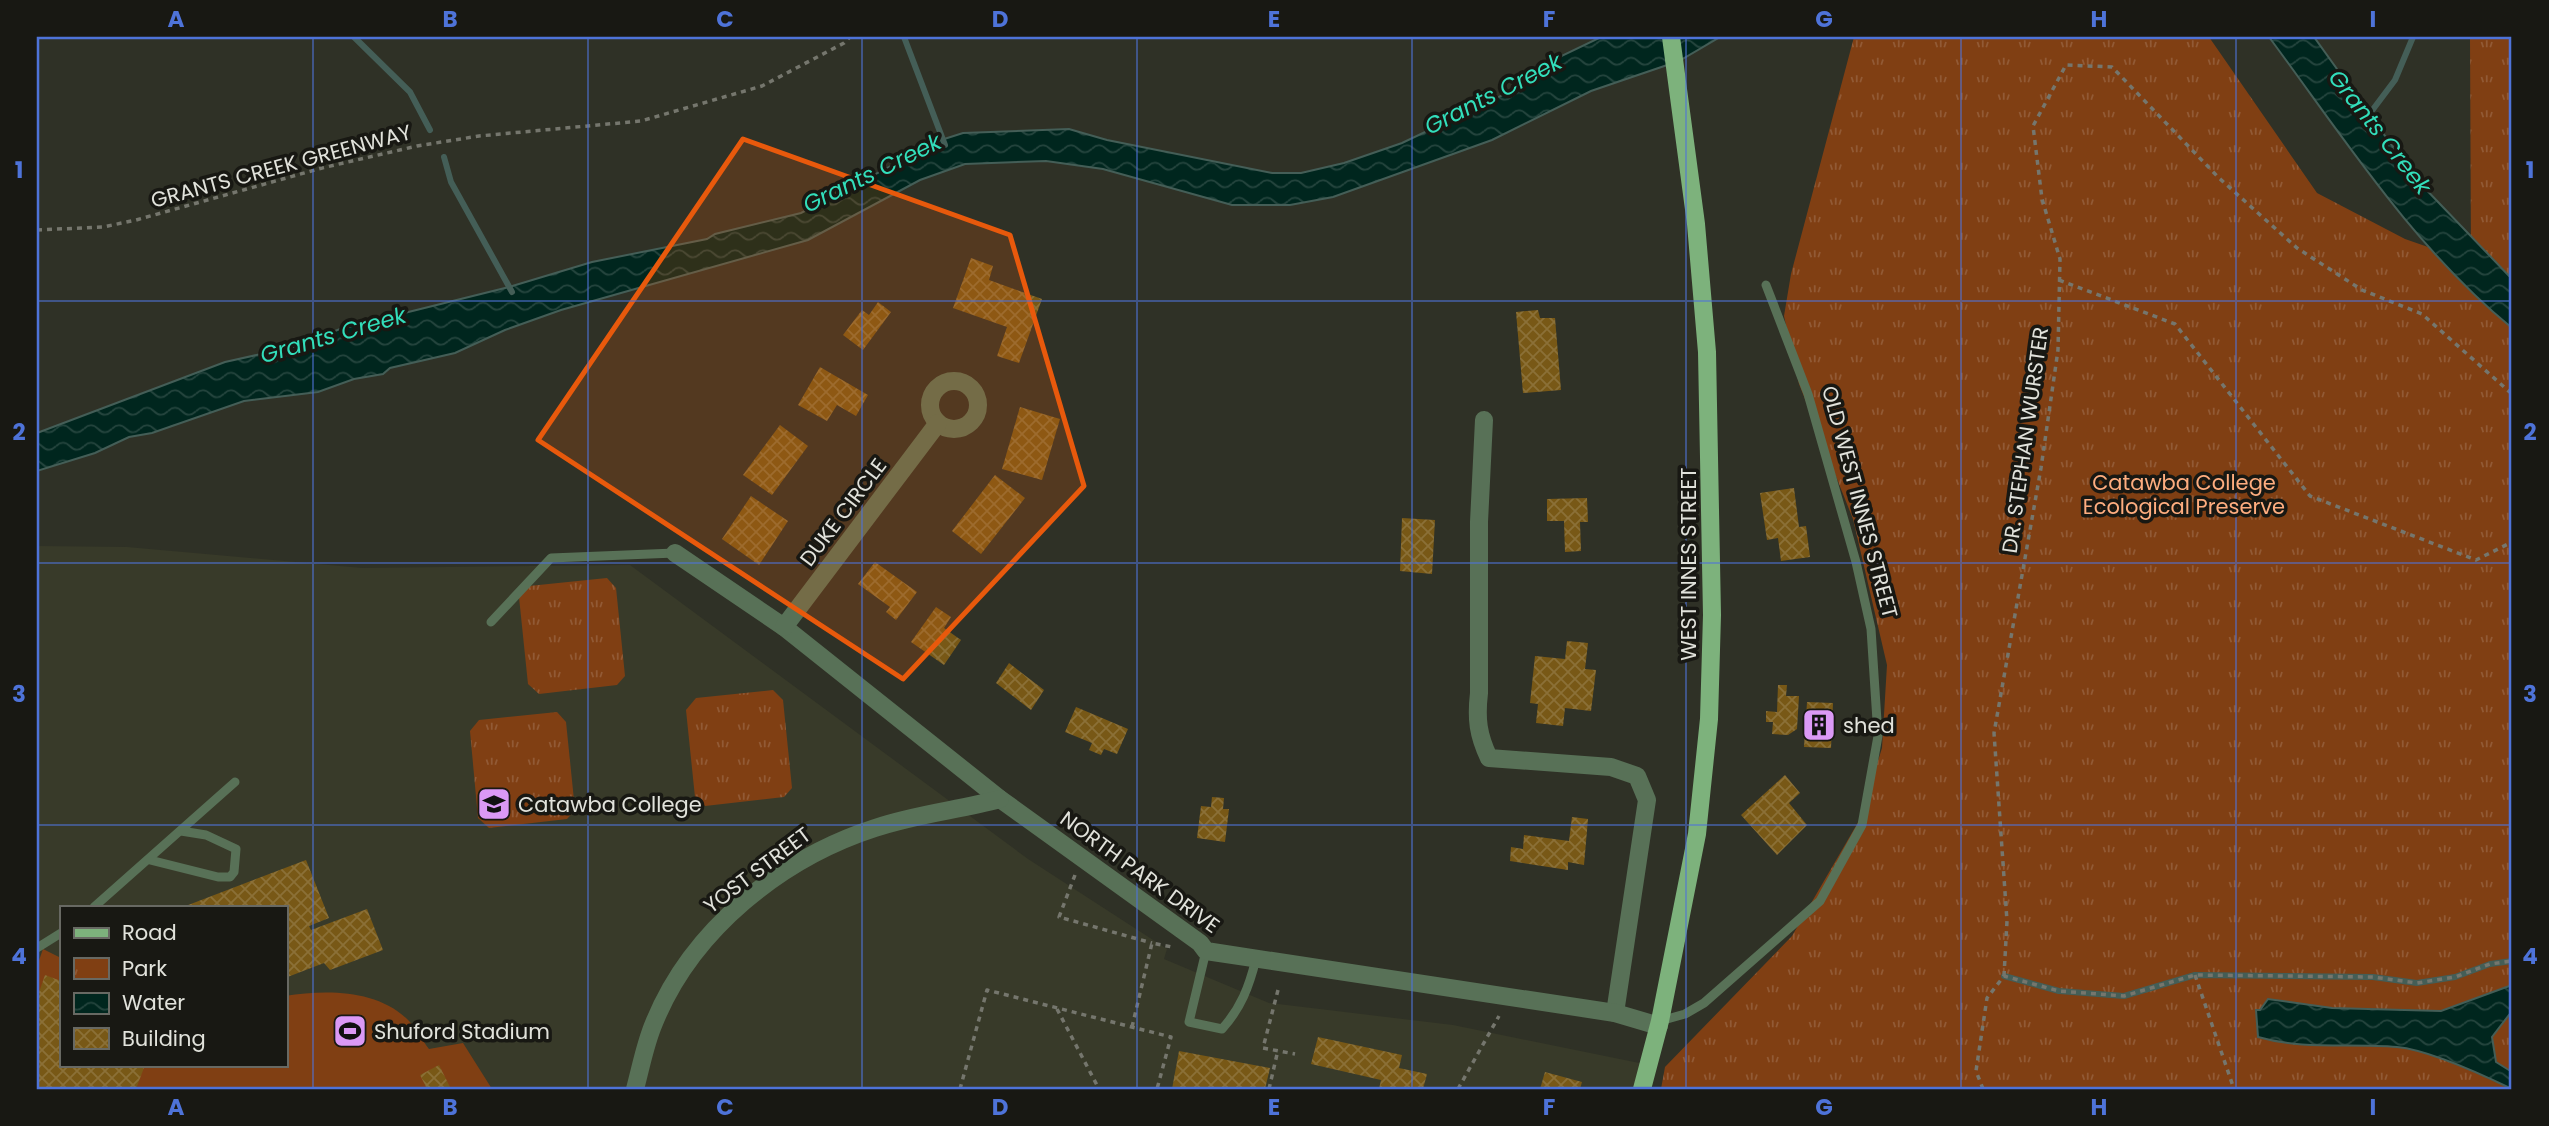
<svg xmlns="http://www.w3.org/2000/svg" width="2549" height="1126" viewBox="0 0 2549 1126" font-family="Poppins,sans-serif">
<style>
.built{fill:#383a29;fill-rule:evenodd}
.grass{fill:#803f13}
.park{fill:url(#park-tufts)}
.water{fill:url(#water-waves);stroke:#445e57;stroke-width:2}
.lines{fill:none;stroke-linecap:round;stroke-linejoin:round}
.stream{stroke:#445e57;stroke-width:6}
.building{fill:url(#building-cross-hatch)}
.path{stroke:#75766d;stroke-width:3.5;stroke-dasharray:5 5;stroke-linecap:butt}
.lane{stroke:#587157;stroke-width:9}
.street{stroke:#587157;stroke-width:18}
.primary{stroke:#7db27c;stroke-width:18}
.marked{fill:#e8590c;fill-opacity:0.2;stroke:#e8590c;stroke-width:5;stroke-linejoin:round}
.grid{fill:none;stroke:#4e73d9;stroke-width:2;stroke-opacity:0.55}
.labels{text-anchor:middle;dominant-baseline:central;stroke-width:7;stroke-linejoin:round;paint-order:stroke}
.street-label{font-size:21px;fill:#e1e2db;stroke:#181813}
.park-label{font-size:21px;fill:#fead7f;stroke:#181813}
.poi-label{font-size:21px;fill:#e1e2db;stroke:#181813;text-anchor:start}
.water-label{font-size:23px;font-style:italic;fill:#32debb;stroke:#181813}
.neatline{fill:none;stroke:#4e73d9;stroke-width:2.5}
.grid-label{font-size:23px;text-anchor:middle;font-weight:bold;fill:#4e73d9}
</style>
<defs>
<pattern id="park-tufts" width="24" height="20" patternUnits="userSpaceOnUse" patternTransform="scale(1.75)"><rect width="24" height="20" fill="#803f13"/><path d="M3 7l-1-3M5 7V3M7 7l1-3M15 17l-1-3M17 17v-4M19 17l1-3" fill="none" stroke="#925a35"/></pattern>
<pattern id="water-waves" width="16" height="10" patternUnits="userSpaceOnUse" patternTransform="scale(1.75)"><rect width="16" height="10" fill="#00261e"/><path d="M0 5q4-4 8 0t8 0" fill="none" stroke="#25453e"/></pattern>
<pattern id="building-cross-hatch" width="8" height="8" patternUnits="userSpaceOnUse" patternTransform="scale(1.75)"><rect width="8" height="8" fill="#785816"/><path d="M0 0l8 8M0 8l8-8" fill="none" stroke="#8b7037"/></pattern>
</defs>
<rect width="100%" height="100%" fill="#2f3126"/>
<!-- built -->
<path class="built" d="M 37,546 L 127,547 L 362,568 L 630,565 L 1028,859 L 1167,949 L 1164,959 L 1269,1003 L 1453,1025 L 1649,1065 L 1639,1089 L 37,1089 ZM 61,907 L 285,907 L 285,1065 L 61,1065 Z"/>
<!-- grass -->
<path class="grass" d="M 43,949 L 61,958 L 61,1065 L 285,1065 L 285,996 C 325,990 374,989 406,1018 C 415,1026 422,1040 429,1049 L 463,1043 L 492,1089 L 37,1089 L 37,966 Z"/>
<!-- park -->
<g class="park">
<path d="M 1854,37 L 2209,37 L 2317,193 L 2405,239 L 2471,262 L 2470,37 L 2512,37 L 2512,1089 L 1661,1089 L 1665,1067 L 1792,936 L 1860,819 L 1882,748 L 1887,665 L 1853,519 L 1799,384 L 1784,316 L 1791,274 Z"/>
<path d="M 607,578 L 616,588 L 625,676 L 617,685 L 539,694 L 528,684 L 519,597 L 529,586 Z"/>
<path d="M 773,690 L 783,700 L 792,788 L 784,797 L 705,806 L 695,797 L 686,710 L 696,698 Z"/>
<path d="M 557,712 L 566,722 L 575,810 L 567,819 L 489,828 L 478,818 L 470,731 L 479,720 Z"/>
</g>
<!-- water -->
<g class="water">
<path d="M 1601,37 L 1720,37 L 1679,61 L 1591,91 L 1492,140 L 1333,197 L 1290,205 L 1232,205 L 1103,169 L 1046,161 L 965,164 L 920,180 L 808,240 L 561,310 L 505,330 L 455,353 L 390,368 L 383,374 L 354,379 L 318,392 L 244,401 L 152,433 L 129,437 L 95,453 L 37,471 L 37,433 L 225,362 L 297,346 L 340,329 L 509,287 L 592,262 L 707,239 L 715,234 L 801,213 L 895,164 L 916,148 L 963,133 L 1069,129 L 1107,140 L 1272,173 L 1301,173 L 1344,163 L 1402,143 L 1503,95 L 1553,60 Z"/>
<path d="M 2269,37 L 2314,37 L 2416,179 L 2512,279 L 2512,328 C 2414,248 2344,138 2269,37 Z"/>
<path d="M 2512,985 L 2512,1011 L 2492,1037 L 2496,1062 L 2512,1072 L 2512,1089 C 2483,1075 2429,1050 2397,1047 C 2350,1043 2303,1050 2258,1037 L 2256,1010 L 2260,1010 L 2268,999 L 2332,1008 L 2441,1011 Z"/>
</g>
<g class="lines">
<!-- stream -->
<g class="stream">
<path d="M 354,37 L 410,92 L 430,130"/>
<path d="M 904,37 L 945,145"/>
<path d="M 2365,120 L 2395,80 L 2413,37"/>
<path d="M 444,157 L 451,182 L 512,292"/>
<path d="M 2004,976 L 2059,991 L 2124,996 L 2195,975 L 2373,977 L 2417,983 L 2455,977 L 2490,964 L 2512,961"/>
</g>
</g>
<!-- building -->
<g class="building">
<path d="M 971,258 L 993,266 L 989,280 L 1042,299 L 1019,363 L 997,356 L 1007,327 L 953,308 Z"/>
<path d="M 878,302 L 891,312 L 863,350 L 843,335 L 862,310 L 869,315 Z"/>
<path d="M 1538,310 L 1540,318 L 1555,318 L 1561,390 L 1523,393 L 1516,312 Z"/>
<path d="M 820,367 L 868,395 L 856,416 L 837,405 L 827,421 L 798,405 Z"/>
<path d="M 1020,407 L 1060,419 L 1042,480 L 1002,469 Z"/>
<path d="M 780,425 L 808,446 L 772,495 L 743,475 Z"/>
<path d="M 995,475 L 1025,498 L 981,554 L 952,531 Z"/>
<path d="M 1794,488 L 1799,527 L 1806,526 L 1810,557 L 1781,561 L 1778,538 L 1767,540 L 1760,493 Z"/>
<path d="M 751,496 L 788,521 L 759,565 L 722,539 Z"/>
<path d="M 1587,498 L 1588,522 L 1580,522 L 1581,551 L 1565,552 L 1564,521 L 1547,521 L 1547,499 Z"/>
<path d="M 1402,518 L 1435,520 L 1432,574 L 1400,571 Z"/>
<path d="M 875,562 L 917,592 L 896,620 L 886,612 L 890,607 L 858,584 Z"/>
<path d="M 936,607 L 951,617 L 944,628 L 961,640 L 944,665 L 911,642 Z"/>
<path d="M 1567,641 L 1588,643 L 1585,669 L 1596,670 L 1591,711 L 1565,708 L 1563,726 L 1536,723 L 1538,704 L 1530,703 L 1535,656 L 1565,659 Z"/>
<path d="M 1009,663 L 1044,690 L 1031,710 L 996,683 Z"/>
<path d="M 1778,685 L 1787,685 L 1786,696 L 1799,696 L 1797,729 L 1788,735 L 1772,734 L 1773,722 L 1766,722 L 1766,711 L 1777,712 Z"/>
<path d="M 1807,702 L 1833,703 L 1831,748 L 1804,747 Z"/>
<path d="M 1076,707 L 1128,729 L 1117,754 L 1104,749 L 1101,755 L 1089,750 L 1092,743 L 1065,732 Z"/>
<path d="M 1785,775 L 1800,793 L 1789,803 L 1807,825 L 1777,855 L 1741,815 Z"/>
<path d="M 1212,797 L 1224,798 L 1223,809 L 1229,809 L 1225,842 L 1197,838 L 1201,806 L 1211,807 Z"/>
<path d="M 1572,817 L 1588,819 L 1584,865 L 1568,862 L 1568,870 L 1510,861 L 1511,847 L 1523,849 L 1524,835 L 1569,841 Z"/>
<path d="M 306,860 L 329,918 L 309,926 L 311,930 L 367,909 L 383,950 L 330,970 L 324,963 L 285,978 L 285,907 L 183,907 Z"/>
<path d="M 45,975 L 61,981 L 61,1065 L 145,1065 L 136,1089 L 37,1089 L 37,998 Z"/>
<path d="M 1318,1037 L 1402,1055 L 1399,1068 L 1427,1074 L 1423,1089 L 1379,1089 L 1381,1080 L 1311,1064 Z"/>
<path d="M 1179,1051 L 1270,1068 L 1265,1089 L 1172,1089 Z"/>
<path d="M 439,1065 L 451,1089 L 427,1089 L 420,1075 Z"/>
<path d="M 1545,1072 L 1582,1082 L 1580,1089 L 1540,1089 Z"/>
</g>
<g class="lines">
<!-- path -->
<g class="path">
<path d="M 37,230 L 103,227 L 136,220 L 322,168 L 417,146 L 479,136 L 641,121 L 762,86 L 844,43 L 850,37"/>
<path d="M 2059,280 L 2175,324 L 2310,496 L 2476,560 L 2512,542"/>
<path d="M 1075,875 L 1059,917 L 1152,943"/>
<path d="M 2195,975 L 2234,1089"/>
<path d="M 2004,976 L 2007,921 L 1994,733 L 2041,468 L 2058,350 L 2060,259 L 2042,199 L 2033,126 L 2066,65 L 2112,67 L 2219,178 L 2297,248 L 2362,290 L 2422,314 L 2512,394"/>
<path d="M 1278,990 L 1263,1048 L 1295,1054"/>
<path d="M 1057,1009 L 1099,1089"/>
<path d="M 1132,1027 L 1152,943 L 1172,947"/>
<path d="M 960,1089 L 987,990 L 1171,1037 L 1157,1089"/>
<path d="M 1269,1089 L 1278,1050"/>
<path d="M 1458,1089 L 1499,1016"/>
<path d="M 1983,1089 L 1976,1071 L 1987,998 L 2004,976 L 2059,991 L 2124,996 L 2195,975 L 2373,977 L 2417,983 L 2455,977 L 2490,964 L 2512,961"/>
</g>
<!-- lane -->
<g class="lane">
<path d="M 491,622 L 551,558 L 675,553"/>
<path d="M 150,860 L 218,877 L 230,877 L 234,872 L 236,849 L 206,835 L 181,831"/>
<path d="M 94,907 L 235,782"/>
<path d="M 37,948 L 61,933"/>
<path d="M 1206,951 L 1189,1022 L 1222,1029 C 1241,1008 1249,987 1256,959"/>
<path d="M 1660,1021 L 1685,1014 L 1704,1003 L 1820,901 L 1862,825 L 1878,736 L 1871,629 L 1856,562 L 1808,394 L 1766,285"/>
</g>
<!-- street -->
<g class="street">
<circle cx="954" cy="405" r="24"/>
<path d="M 1484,420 L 1479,522 L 1479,693 C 1476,719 1478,735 1489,758 L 1611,767 L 1637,776 L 1647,800 L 1615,1013"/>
<path d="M 675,553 L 784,627 L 1000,799 L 1200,943 L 1206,951 L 1615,1013 L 1659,1026"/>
<path d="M 784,627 L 938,423"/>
<path d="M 635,1089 C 641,1067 645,1044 654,1023 C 692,929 782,858 875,828 C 916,814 959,810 1000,799"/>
</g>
<!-- primary -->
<path class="primary" d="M 1642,1089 L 1660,1021 L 1697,834 L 1709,719 L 1712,615 L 1707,352 L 1696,224 L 1671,37"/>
</g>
<!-- marked area -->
<path class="marked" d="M 743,139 L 1010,235 L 1084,486 L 903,679 L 538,440 Z"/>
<!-- grid -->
<path class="grid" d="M 313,37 L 313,1089M 588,37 L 588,1089M 862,37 L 862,1089M 1137,37 L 1137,1089M 1412,37 L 1412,1089M 1686,37 L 1686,1089M 1961,37 L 1961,1089M 2236,37 L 2236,1089M 37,301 L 2512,301M 37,563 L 2512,563M 37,825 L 2512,825"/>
<!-- icons -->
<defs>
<symbol id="building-square" viewBox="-11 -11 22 22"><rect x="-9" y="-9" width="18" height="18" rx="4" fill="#db99f5" stroke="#181813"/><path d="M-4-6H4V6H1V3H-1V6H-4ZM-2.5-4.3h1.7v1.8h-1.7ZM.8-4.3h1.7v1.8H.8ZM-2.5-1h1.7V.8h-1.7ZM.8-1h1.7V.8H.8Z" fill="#111"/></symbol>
<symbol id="university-square" viewBox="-11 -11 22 22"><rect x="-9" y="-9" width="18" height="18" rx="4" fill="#db99f5" stroke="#181813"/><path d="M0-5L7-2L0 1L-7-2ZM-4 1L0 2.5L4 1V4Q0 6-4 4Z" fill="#111"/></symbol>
<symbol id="stadium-square" viewBox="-11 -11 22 22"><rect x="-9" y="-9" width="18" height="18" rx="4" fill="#db99f5" stroke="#181813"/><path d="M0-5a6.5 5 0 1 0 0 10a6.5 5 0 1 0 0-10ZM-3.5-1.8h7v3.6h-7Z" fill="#111"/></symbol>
</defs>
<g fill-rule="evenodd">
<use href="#building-square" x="1800" y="706" width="38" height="38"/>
<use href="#university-square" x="475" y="785" width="38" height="38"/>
<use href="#stadium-square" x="331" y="1012" width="38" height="38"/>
</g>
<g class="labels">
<!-- street labels -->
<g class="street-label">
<text transform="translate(281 166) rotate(-15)">GRANTS CREEK GREENWAY</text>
<text transform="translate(2025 440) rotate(-82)">DR. STEPHAN WURSTER</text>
<text transform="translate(1860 502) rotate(75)">OLD WEST INNES STREET</text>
<text transform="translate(843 512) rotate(-53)">DUKE CIRCLE</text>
<text transform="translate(1688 564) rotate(-90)">WEST INNES STREET</text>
<text transform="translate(757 870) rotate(-37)">YOST STREET</text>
<text transform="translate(1140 872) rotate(36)">NORTH PARK DRIVE</text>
</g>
<!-- park labels -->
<g class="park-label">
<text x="2184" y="482">Catawba College<tspan x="2184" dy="24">Ecological Preserve</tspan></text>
</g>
<!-- poi labels -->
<g class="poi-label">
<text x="1843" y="725">shed</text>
<text x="518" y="804">Catawba College</text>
<text x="374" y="1031">Shuford Stadium</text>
</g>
<!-- water labels -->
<g class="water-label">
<text transform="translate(1493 94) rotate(-27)">Grants Creek</text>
<text transform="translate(2380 132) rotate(52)">Grants Creek</text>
<text transform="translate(872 173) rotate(-26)">Grants Creek</text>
<text transform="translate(333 335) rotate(-16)">Grants Creek</text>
</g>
</g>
<!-- border -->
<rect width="2549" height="1126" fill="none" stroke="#181813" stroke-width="77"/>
<!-- legend -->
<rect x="60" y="906" width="228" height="161" fill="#181813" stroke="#686963" stroke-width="2"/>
<rect x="74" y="928" width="35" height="10" fill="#7db27c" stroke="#686963" stroke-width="2"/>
<text x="122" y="940" font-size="21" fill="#e1e2db">Road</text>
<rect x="74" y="958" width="35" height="21" fill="url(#park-tufts)" stroke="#686963" stroke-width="2"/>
<text x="122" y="976" font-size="21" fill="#e1e2db">Park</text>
<rect x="74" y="993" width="35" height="21" fill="url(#water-waves)" stroke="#686963" stroke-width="2"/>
<text x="122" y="1010" font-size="21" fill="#e1e2db">Water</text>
<rect x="74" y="1028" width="35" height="21" fill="url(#building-cross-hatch)" stroke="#686963" stroke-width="2"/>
<text x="122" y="1046" font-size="21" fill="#e1e2db">Building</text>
<rect x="38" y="38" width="2472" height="1050" class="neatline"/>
<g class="grid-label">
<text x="176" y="27">A</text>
<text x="450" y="27">B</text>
<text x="725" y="27">C</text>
<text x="1000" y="27">D</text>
<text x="1274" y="27">E</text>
<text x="1549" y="27">F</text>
<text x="1824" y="27">G</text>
<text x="2099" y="27">H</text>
<text x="2373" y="27">I</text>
<text x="19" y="178">1</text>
<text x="2530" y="178">1</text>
<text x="19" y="440">2</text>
<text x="2530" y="440">2</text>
<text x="19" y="702">3</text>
<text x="2530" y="702">3</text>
<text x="19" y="964">4</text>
<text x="2530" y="964">4</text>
<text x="176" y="1115">A</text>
<text x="450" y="1115">B</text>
<text x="725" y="1115">C</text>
<text x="1000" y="1115">D</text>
<text x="1274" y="1115">E</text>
<text x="1549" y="1115">F</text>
<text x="1824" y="1115">G</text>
<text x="2099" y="1115">H</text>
<text x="2373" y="1115">I</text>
</g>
</svg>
